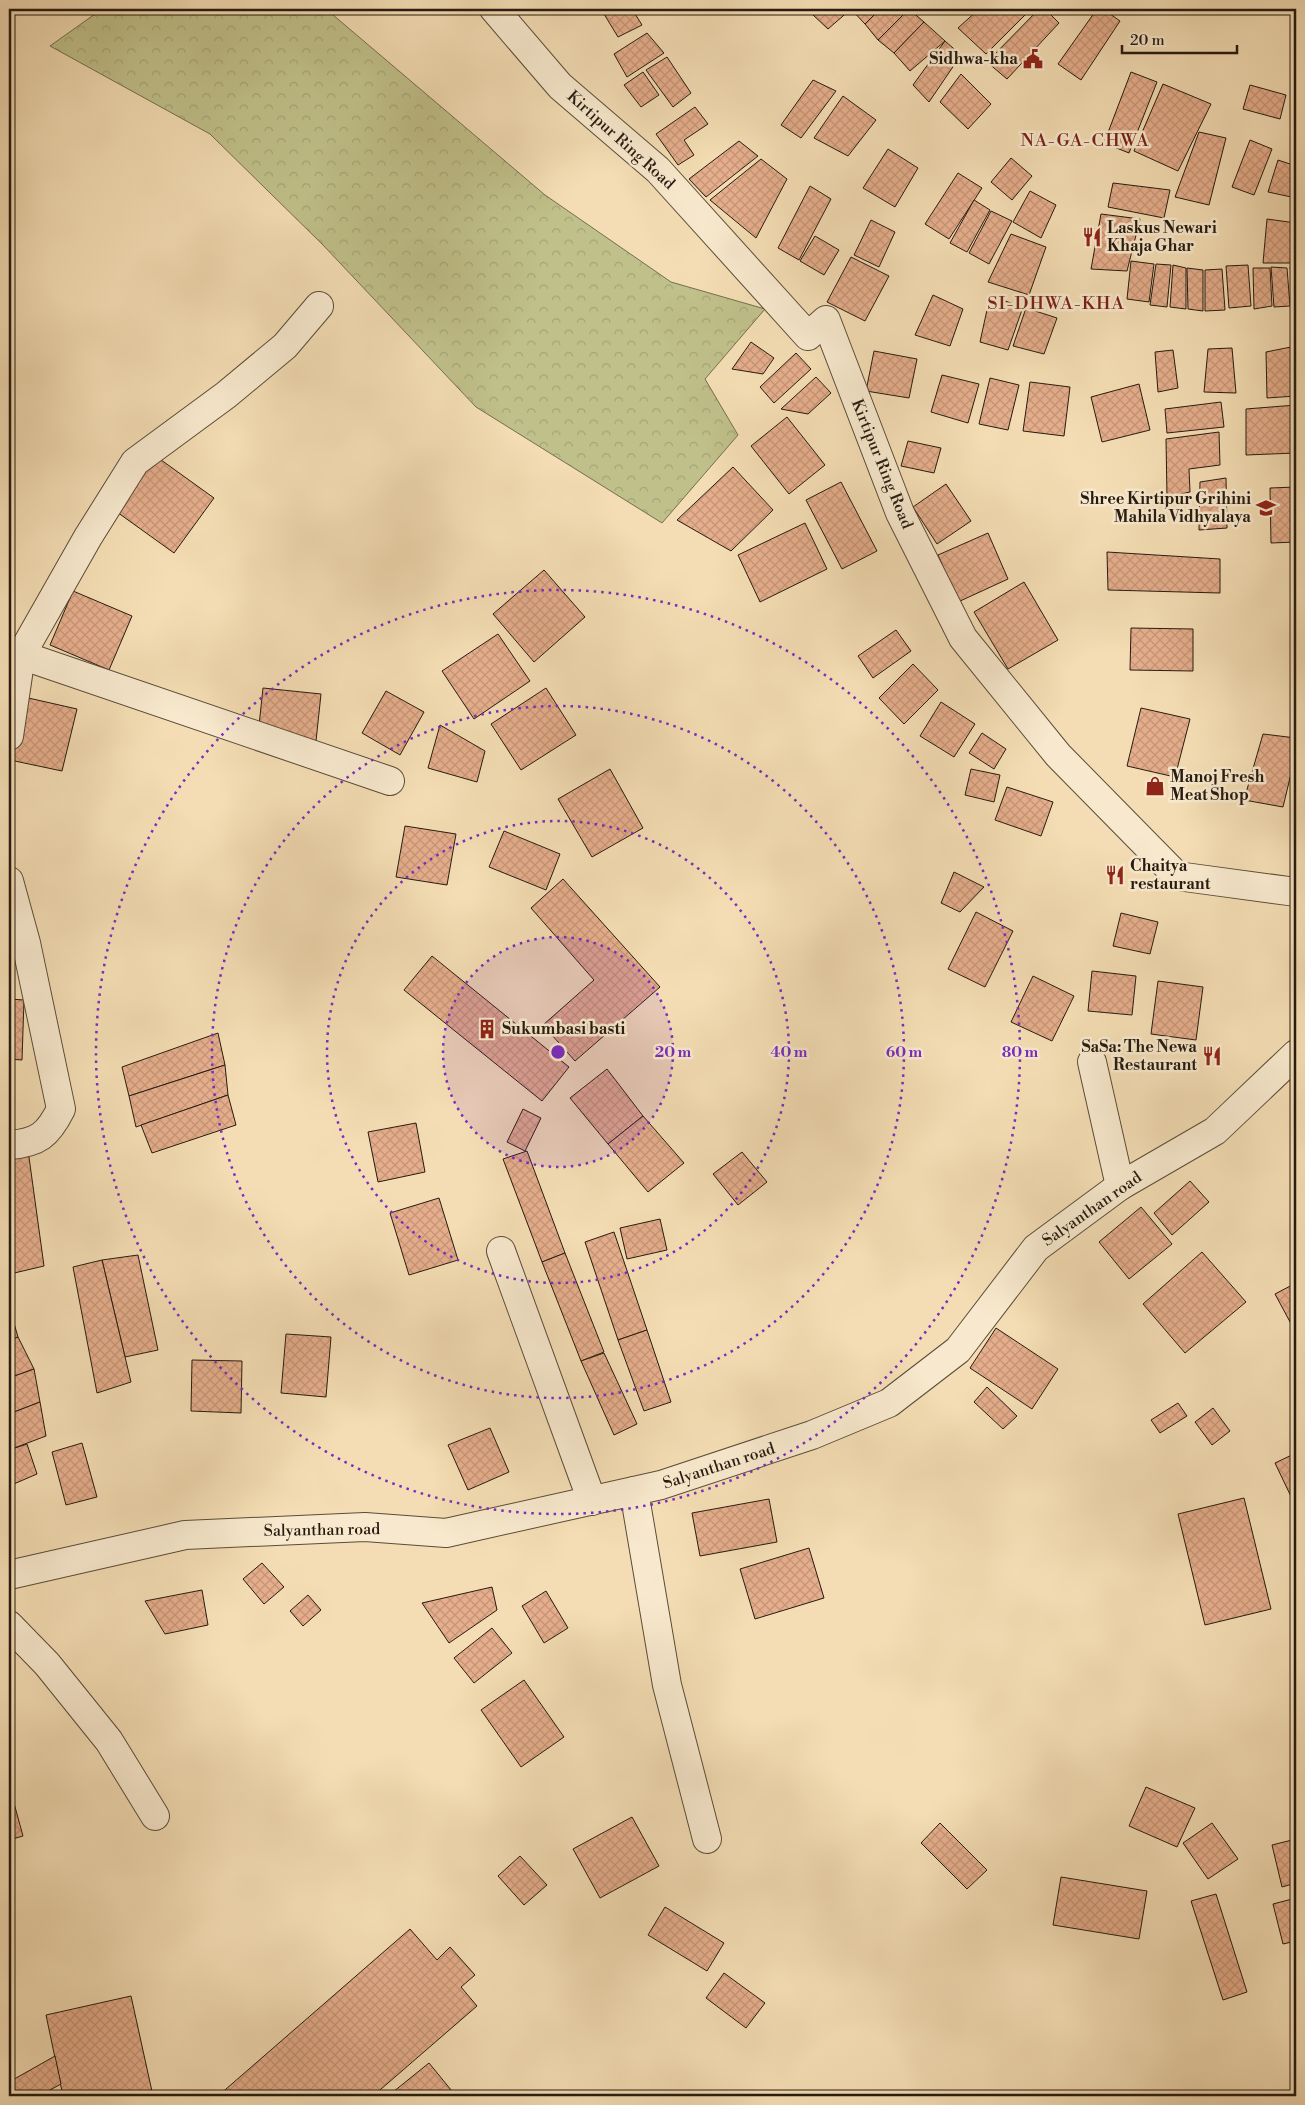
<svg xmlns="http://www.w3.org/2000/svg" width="1305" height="2105" viewBox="0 0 1305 2105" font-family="'Libre Bodoni',serif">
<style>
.forest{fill:url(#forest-crowns);stroke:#736e4d}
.building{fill:url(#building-cross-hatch);stroke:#261b10}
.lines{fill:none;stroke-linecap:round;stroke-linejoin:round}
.minor-casing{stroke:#5a4c39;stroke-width:30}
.minor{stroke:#f8e9ce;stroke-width:28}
.ring{fill:none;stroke:#7b2cbf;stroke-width:2.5;stroke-dasharray:2.5 5}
.labels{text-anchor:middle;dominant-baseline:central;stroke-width:5;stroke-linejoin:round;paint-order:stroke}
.poi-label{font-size:16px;font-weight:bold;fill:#261b10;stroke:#f8e9ce;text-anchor:start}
.street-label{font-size:16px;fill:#261b10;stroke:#f8e9ce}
.neighbourhood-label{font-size:18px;letter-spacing:1px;fill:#7a1f14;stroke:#f8e9ce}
.centre{fill:#7b2cbf;stroke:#f8e9ce;stroke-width:2.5}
.ring-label{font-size:15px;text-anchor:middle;font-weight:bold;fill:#7b2cbf;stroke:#f8e9ce;stroke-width:5;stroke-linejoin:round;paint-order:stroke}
</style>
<defs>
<pattern id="forest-crowns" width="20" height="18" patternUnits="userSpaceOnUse" patternTransform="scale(1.25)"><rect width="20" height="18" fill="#c0c08a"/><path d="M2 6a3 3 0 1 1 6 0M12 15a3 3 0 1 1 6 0" fill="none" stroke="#a5a476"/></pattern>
<pattern id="building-cross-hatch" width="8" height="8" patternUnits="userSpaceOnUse" patternTransform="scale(1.25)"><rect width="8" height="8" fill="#e6ae8c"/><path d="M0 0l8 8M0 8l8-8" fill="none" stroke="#c59578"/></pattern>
</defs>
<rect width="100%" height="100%" fill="#f4ddb4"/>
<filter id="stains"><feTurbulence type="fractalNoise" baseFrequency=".004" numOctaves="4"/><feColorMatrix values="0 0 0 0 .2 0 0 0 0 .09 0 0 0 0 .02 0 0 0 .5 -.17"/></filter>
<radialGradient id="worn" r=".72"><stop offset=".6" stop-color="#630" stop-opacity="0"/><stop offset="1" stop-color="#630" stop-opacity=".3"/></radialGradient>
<!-- forest -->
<path class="forest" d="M 102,9 L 326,9 L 545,195 L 671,282 L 765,309 L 705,379 L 738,435 L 662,523 L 476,407 L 323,245 L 210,134 L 50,46 Z"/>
<!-- building -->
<g class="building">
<path d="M 601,9 L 632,9 L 642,25 L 618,37 Z"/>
<path d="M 818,9 L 851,9 L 828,29 L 812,14 Z"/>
<path d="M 851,9 L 880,9 L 865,24 Z"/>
<path d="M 880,9 L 909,9 L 878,40 L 865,24 Z"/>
<path d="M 909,9 L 924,22 L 894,53 L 878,40 Z"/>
<path d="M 979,9 L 1031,9 L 986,54 L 958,28 Z"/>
<path d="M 1039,9 L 1045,9 L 1059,23 L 1007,79 L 987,62 Z"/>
<path d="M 1097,9 L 1103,9 L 1120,21 L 1081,80 L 1058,64 Z"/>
<path d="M 924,22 L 945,41 L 910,71 L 894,53 Z"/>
<path d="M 647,33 L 664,53 L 627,77 L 614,54 Z"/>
<path d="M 945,41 L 961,55 L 929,102 L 913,85 Z"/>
<path d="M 667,57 L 691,93 L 673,107 L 646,70 Z"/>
<path d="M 643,72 L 659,95 L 641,107 L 624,85 Z"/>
<path d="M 1131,72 L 1157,82 L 1129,153 L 1104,143 Z"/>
<path d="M 961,74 L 991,104 L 968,129 L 940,102 Z"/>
<path d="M 813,80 L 836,91 L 801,138 L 781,125 Z"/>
<path d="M 1163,84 L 1211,104 L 1178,171 L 1134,151 Z"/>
<path d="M 1250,85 L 1286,95 L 1280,119 L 1243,109 Z"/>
<path d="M 843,96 L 876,120 L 848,156 L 814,138 Z"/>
<path d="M 695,107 L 708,124 L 684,140 L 694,155 L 678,165 L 656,134 Z"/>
<path d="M 1199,132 L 1226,138 L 1209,205 L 1175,197 Z"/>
<path d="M 1250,140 L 1272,149 L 1254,195 L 1232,187 Z"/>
<path d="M 739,141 L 758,156 L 706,197 L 689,179 Z"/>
<path d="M 888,149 L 918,168 L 895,207 L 863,188 Z"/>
<path d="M 1011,158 L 1032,176 L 1012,200 L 991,182 Z"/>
<path d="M 761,159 L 787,179 L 756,238 L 710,200 Z"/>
<path d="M 1278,160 L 1296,166 L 1296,198 L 1268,192 Z"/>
<path d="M 958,173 L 982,188 L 949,239 L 925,224 Z"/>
<path d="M 1113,183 L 1170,190 L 1164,218 L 1108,207 Z"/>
<path d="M 810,186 L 831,199 L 799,260 L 778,248 Z"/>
<path d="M 1030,191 L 1056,205 L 1041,238 L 1013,222 Z"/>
<path d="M 974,200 L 990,210 L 967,252 L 950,243 Z"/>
<path d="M 991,211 L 1012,221 L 989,264 L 969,253 Z"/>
<path d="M 1101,214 L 1140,219 L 1127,271 L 1091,269 Z"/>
<path d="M 1267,219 L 1296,223 L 1293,263 L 1263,263 Z"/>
<path d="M 871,220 L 895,232 L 879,267 L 854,255 Z"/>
<path d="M 1011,234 L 1046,247 L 1029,295 L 988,282 Z"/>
<path d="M 815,236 L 839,250 L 824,275 L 800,261 Z"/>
<path d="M 851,257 L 889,276 L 865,321 L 827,302 Z"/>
<path d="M 1131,261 L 1154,264 L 1149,302 L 1127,299 Z"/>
<path d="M 1156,264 L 1171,265 L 1167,307 L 1150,305 Z"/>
<path d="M 1173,265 L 1186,268 L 1186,309 L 1170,307 Z"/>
<path d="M 1248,265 L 1251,306 L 1229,308 L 1226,266 Z"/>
<path d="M 1296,266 L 1296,304 L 1295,304 L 1290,267 Z"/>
<path d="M 1271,267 L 1287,268 L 1290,306 L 1274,307 Z"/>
<path d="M 1187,268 L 1203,270 L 1203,311 L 1188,309 Z"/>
<path d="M 1253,268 L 1270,268 L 1272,306 L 1254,309 Z"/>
<path d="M 1222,269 L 1225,310 L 1205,311 L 1205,270 Z"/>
<path d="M 933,295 L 963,309 L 950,346 L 915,335 Z"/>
<path d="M 990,296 L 1023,307 L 1008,350 L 980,342 Z"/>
<path d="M 1026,308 L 1057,318 L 1044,354 L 1013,346 Z"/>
<path d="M 751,342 L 774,358 L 763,374 L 732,369 Z"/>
<path d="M 1296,346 L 1296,396 L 1267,398 L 1266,352 Z"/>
<path d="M 1232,348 L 1236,393 L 1204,392 L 1208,349 Z"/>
<path d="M 1173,350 L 1178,388 L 1158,392 L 1155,352 Z"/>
<path d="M 874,351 L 917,359 L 909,398 L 866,391 Z"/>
<path d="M 796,353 L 811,369 L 774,403 L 760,387 Z"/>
<path d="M 942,375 L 979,384 L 968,423 L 931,412 Z"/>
<path d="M 816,377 L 831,393 L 808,414 L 781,409 Z"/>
<path d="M 990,378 L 1019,385 L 1008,430 L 979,424 Z"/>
<path d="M 1030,382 L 1070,387 L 1064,436 L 1023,431 Z"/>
<path d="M 1139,384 L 1150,430 L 1102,442 L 1091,397 Z"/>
<path d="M 1221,402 L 1224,427 L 1167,433 L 1165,409 Z"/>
<path d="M 1296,405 L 1296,453 L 1246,455 L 1246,409 Z"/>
<path d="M 787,417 L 825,465 L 789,494 L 751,446 Z"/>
<path d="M 1219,432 L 1220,465 L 1189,469 L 1190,492 L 1167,497 L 1166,439 Z"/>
<path d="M 908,441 L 941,448 L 934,473 L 901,466 Z"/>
<path d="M 150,452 L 214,498 L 174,553 L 110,507 Z"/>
<path d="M 733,467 L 773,510 L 731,551 L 677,520 Z"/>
<path d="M 1226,478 L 1227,528 L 1199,530 L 1200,482 Z"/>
<path d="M 841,482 L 877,551 L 842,569 L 806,500 Z"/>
<path d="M 946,484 L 971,521 L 937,544 L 913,507 Z"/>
<path d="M 1296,487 L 1296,542 L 1271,543 L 1270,488 Z"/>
<path d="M 805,523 L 827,569 L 760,602 L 738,555 Z"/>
<path d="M 988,533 L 1008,579 L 958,602 L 938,555 Z"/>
<path d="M 1107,552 L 1220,559 L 1220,593 L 1108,590 Z"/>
<path d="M 544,570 L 585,617 L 534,662 L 493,614 Z"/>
<path d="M 1024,582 L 1058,640 L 1008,669 L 974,612 Z"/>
<path d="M 73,591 L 132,616 L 109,670 L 50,645 Z"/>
<path d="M 1131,628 L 1193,629 L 1193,671 L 1130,670 Z"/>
<path d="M 896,630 L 911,651 L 873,678 L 858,656 Z"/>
<path d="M 498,634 L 530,681 L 474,719 L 442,671 Z"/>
<path d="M 913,664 L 938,690 L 904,724 L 879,698 Z"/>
<path d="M 263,688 L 321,694 L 316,741 L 258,735 Z"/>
<path d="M 546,688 L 576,735 L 521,770 L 491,724 Z"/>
<path d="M 386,691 L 424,712 L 400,755 L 362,733 Z"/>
<path d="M 24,697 L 77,709 L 62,771 L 10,760 Z"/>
<path d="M 941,702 L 975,724 L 954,757 L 920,736 Z"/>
<path d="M 1141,708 L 1190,719 L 1175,777 L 1127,766 Z"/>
<path d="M 440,725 L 485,751 L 477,782 L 428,768 Z"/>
<path d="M 982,733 L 1006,749 L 994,769 L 969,753 Z"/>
<path d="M 1263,734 L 1296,738 L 1296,753 L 1283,807 L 1244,800 Z"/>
<path d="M 610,769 L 643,828 L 592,857 L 558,799 Z"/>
<path d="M 971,769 L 1000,775 L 994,802 L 965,795 Z"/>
<path d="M 1007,787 L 1053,802 L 1041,836 L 995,820 Z"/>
<path d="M 405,826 L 456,834 L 447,885 L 396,877 Z"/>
<path d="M 504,831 L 560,854 L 546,890 L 489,867 Z"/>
<path d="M 954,872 L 984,887 L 960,912 L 941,903 Z"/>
<path d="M 563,879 L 660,987 L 575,1061 L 543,1025 L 594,980 L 531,908 Z"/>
<path d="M 976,912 L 1013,931 L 985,987 L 948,969 Z"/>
<path d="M 1121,913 L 1158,922 L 1150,954 L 1113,946 Z"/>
<path d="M 432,956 L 569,1067 L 542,1101 L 404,990 Z"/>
<path d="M 1092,971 L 1136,976 L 1132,1015 L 1088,1011 Z"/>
<path d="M 1033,976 L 1074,996 L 1052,1041 L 1011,1022 Z"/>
<path d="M 1158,981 L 1203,987 L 1196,1040 L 1151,1034 Z"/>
<path d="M 9,999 L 24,1000 L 22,1060 L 9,1059 Z"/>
<path d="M 218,1033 L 225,1065 L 129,1096 L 122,1067 Z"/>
<path d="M 225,1065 L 228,1095 L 136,1127 L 129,1096 Z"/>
<path d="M 607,1069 L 643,1116 L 608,1144 L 570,1098 Z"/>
<path d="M 228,1095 L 236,1125 L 152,1153 L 141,1125 Z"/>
<path d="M 523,1109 L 541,1118 L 525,1151 L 507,1142 Z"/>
<path d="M 643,1116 L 684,1163 L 648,1192 L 608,1144 Z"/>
<path d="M 416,1123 L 425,1172 L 378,1182 L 368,1132 Z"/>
<path d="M 9,1150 L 28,1150 L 44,1266 L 10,1274 Z"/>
<path d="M 527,1151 L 565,1253 L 542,1262 L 503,1159 Z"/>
<path d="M 742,1152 L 767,1182 L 738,1205 L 713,1174 Z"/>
<path d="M 1190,1181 L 1209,1202 L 1172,1235 L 1154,1213 Z"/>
<path d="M 439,1198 L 458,1260 L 409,1275 L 390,1213 Z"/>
<path d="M 1141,1207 L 1172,1244 L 1129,1279 L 1099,1242 Z"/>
<path d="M 660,1219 L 667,1250 L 627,1259 L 620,1228 Z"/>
<path d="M 614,1232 L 647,1330 L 618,1340 L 585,1242 Z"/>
<path d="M 1202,1252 L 1246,1302 L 1185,1353 L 1143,1304 Z"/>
<path d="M 565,1253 L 604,1352 L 581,1361 L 542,1262 Z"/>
<path d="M 138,1255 L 158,1350 L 125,1357 L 102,1260 Z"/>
<path d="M 102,1260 L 131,1382 L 97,1393 L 73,1267 Z"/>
<path d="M 1296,1283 L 1296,1333 L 1275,1294 Z"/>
<path d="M 9,1306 L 18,1337 L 9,1341 Z"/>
<path d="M 996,1328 L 1058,1369 L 1032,1409 L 970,1368 Z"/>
<path d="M 647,1330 L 671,1402 L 644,1411 L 618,1340 Z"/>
<path d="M 286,1334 L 331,1337 L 326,1397 L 281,1393 Z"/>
<path d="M 18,1337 L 34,1369 L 9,1378 L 9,1341 Z"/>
<path d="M 604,1353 L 637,1424 L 614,1435 L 581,1361 Z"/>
<path d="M 192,1360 L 242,1361 L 241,1413 L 191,1411 Z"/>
<path d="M 34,1369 L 40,1402 L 9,1414 L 9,1378 Z"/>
<path d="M 987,1387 L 1017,1416 L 1003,1429 L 974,1402 Z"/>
<path d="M 40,1402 L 46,1436 L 9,1450 L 9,1414 Z"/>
<path d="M 1178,1403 L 1187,1416 L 1160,1433 L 1151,1420 Z"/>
<path d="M 1213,1408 L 1230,1431 L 1212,1445 L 1195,1422 Z"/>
<path d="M 490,1428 L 509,1472 L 468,1490 L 448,1445 Z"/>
<path d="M 82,1443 L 97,1497 L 66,1505 L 52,1452 Z"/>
<path d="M 27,1444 L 37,1474 L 9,1486 L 9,1450 Z"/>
<path d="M 1296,1453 L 1296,1507 L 1275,1463 Z"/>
<path d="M 1244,1498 L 1271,1609 L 1205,1625 L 1178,1514 Z"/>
<path d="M 769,1499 L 777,1542 L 700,1556 L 692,1513 Z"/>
<path d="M 809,1548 L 824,1598 L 755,1619 L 740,1569 Z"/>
<path d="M 262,1563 L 284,1587 L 264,1604 L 243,1579 Z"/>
<path d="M 492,1587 L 497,1610 L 449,1643 L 422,1603 Z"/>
<path d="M 202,1590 L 208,1625 L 165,1634 L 145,1601 Z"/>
<path d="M 546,1591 L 568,1628 L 544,1643 L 522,1606 Z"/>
<path d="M 308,1595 L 321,1610 L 303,1626 L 290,1611 Z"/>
<path d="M 492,1628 L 512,1653 L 474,1683 L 454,1658 Z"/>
<path d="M 524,1680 L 564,1737 L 521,1767 L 481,1710 Z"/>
<path d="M 9,1785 L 23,1836 L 9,1840 Z"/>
<path d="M 1146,1787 L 1195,1808 L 1177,1847 L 1129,1826 Z"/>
<path d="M 632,1817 L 659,1866 L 600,1898 L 573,1849 Z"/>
<path d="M 940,1823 L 987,1870 L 967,1889 L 921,1843 Z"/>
<path d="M 1212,1823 L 1238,1859 L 1208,1879 L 1183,1843 Z"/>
<path d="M 1296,1839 L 1296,1883 L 1282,1887 L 1272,1845 Z"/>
<path d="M 520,1856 L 547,1885 L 524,1905 L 498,1876 Z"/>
<path d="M 1061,1877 L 1147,1891 L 1139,1939 L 1053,1925 Z"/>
<path d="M 1216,1894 L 1247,1992 L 1223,2000 L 1191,1901 Z"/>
<path d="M 1296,1898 L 1296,1941 L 1283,1944 L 1273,1904 Z"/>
<path d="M 665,1907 L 724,1943 L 707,1971 L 648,1935 Z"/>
<path d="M 410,1929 L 437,1960 L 450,1947 L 475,1975 L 461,1987 L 477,2006 L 373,2096 L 218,2096 Z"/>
<path d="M 1296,1956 L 1296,1971 L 1291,1958 Z"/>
<path d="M 724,1973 L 765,2003 L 746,2028 L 706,1998 Z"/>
<path d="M 131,1996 L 153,2096 L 63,2096 L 46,2015 Z"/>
<path d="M 55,2056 L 61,2084 L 50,2090 L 50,2096 L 9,2096 L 9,2082 Z"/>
<path d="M 429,2063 L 456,2096 L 388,2096 Z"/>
<path d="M 1072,2091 L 1075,2096 L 1063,2096 Z"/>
</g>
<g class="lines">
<defs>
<g id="minor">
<path d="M 494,9 L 560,86 L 658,170 L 808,336 L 826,320 L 900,513 L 963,638 L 1058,755 L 1177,876 L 1296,892"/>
<path d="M 21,655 L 390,781"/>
<path d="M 9,736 L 21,655 L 88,537 L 135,462 L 226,395 L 285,346 L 319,306"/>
<path d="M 9,881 L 26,943 L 61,1109 C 48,1135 38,1143 9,1145"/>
<path d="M 1092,1062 L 1120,1186"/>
<path d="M 501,1251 L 592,1501"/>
<path d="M 634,1491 L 667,1685 L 707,1839"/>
<path d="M 9,1575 L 185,1535 L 365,1527 L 446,1533 L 661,1485 L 812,1435 L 889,1403 L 958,1350 L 1036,1248 L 1120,1186 L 1215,1131 L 1296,1054"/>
<path d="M 9,1625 L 47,1664 L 109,1741 L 155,1816"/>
</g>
</defs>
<!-- minor casing -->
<use href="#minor" class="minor-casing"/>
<!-- minor -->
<use href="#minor" class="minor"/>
</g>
<!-- distance rings -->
<circle cx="558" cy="1052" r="115" fill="#7b2cbf" fill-opacity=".12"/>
<g class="ring">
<circle cx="558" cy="1052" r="115"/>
<circle cx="558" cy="1052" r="231"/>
<circle cx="558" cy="1052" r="346"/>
<circle cx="558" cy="1052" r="462"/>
</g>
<!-- icons -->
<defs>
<symbol id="civic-bare" viewBox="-9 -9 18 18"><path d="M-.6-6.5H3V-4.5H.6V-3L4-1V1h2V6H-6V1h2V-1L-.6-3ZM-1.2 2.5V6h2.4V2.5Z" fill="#8f2418" stroke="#f8e9ce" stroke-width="2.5" paint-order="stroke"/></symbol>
<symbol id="restaurant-bare" viewBox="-9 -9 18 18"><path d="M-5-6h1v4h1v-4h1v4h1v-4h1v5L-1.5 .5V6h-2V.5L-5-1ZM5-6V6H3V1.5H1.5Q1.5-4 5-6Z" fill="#8f2418" stroke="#f8e9ce" stroke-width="2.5" paint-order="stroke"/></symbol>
<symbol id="school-bare" viewBox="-9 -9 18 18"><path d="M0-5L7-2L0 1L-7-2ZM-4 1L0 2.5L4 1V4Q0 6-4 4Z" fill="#8f2418" stroke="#f8e9ce" stroke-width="2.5" paint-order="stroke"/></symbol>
<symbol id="shop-bare" viewBox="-9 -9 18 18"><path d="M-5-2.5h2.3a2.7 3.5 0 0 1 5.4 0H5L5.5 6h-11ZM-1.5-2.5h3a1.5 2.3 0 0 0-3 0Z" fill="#8f2418" stroke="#f8e9ce" stroke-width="2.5" paint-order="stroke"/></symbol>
<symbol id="building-bare" viewBox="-9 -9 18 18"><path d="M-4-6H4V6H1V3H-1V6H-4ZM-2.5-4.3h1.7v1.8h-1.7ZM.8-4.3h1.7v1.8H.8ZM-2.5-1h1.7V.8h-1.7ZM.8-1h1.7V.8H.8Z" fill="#8f2418" stroke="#f8e9ce" stroke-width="2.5" paint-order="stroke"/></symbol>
</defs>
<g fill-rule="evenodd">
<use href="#civic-bare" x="1019" y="45" width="28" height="28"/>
<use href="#restaurant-bare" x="1078" y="223" width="28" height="28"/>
<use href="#school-bare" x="1252" y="494" width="28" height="28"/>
<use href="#shop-bare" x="1141" y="772" width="28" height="28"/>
<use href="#restaurant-bare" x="1101" y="861" width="28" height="28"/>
<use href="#building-bare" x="473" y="1015" width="28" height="28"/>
<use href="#restaurant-bare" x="1198" y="1042" width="28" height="28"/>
</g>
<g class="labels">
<!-- poi labels -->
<g class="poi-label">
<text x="1018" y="59" text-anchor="end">Sidhwa-kha</text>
<text x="1107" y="228">Laskus Newari<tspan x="1107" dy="18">Khaja Ghar</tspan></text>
<text x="1251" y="499" text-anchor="end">Shree Kirtipur Grihini<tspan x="1251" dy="18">Mahila Vidhyalaya</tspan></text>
<text x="1170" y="777">Manoj Fresh<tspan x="1170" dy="18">Meat Shop</tspan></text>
<text x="1130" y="866">Chaitya<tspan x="1130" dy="18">restaurant</tspan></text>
<text x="502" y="1029">Sukumbasi basti</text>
<text x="1197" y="1047" text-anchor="end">SaSa: The Newa<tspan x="1197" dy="18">Restaurant</tspan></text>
</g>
<!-- street labels -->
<g class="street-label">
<text transform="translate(621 140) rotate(42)">Kirtipur Ring Road</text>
<text transform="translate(882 464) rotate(68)">Kirtipur Ring Road</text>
<text transform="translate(1092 1209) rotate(-35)">Salyanthan road</text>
<text transform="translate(719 1466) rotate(-18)">Salyanthan road</text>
<text transform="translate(322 1530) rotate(-1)">Salyanthan road</text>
</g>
<!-- neighbourhood labels -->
<g class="neighbourhood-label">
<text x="1085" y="140">NA-GA-CHWA</text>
<text x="1056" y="303">SI-DHWA-KHA</text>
</g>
</g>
<circle cx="558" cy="1052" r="8" class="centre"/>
<g class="ring-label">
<text x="673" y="1057">20 m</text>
<text x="789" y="1057">40 m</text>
<text x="904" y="1057">60 m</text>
<text x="1020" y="1057">80 m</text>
</g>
<!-- margin -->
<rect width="1305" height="2105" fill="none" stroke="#f4ddb4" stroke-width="30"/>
<rect x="10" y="10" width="1285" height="2085" fill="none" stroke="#261b10" stroke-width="2.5"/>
<rect x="15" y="15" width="1275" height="2075" fill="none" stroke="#261b10"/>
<!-- scale -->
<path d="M1122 45v8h115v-8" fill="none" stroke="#261b10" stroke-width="2.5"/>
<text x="1130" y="45" font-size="15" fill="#261b10" stroke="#f8e9ce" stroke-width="4" paint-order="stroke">20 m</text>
<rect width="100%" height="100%" filter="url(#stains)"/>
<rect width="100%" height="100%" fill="url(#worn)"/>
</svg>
